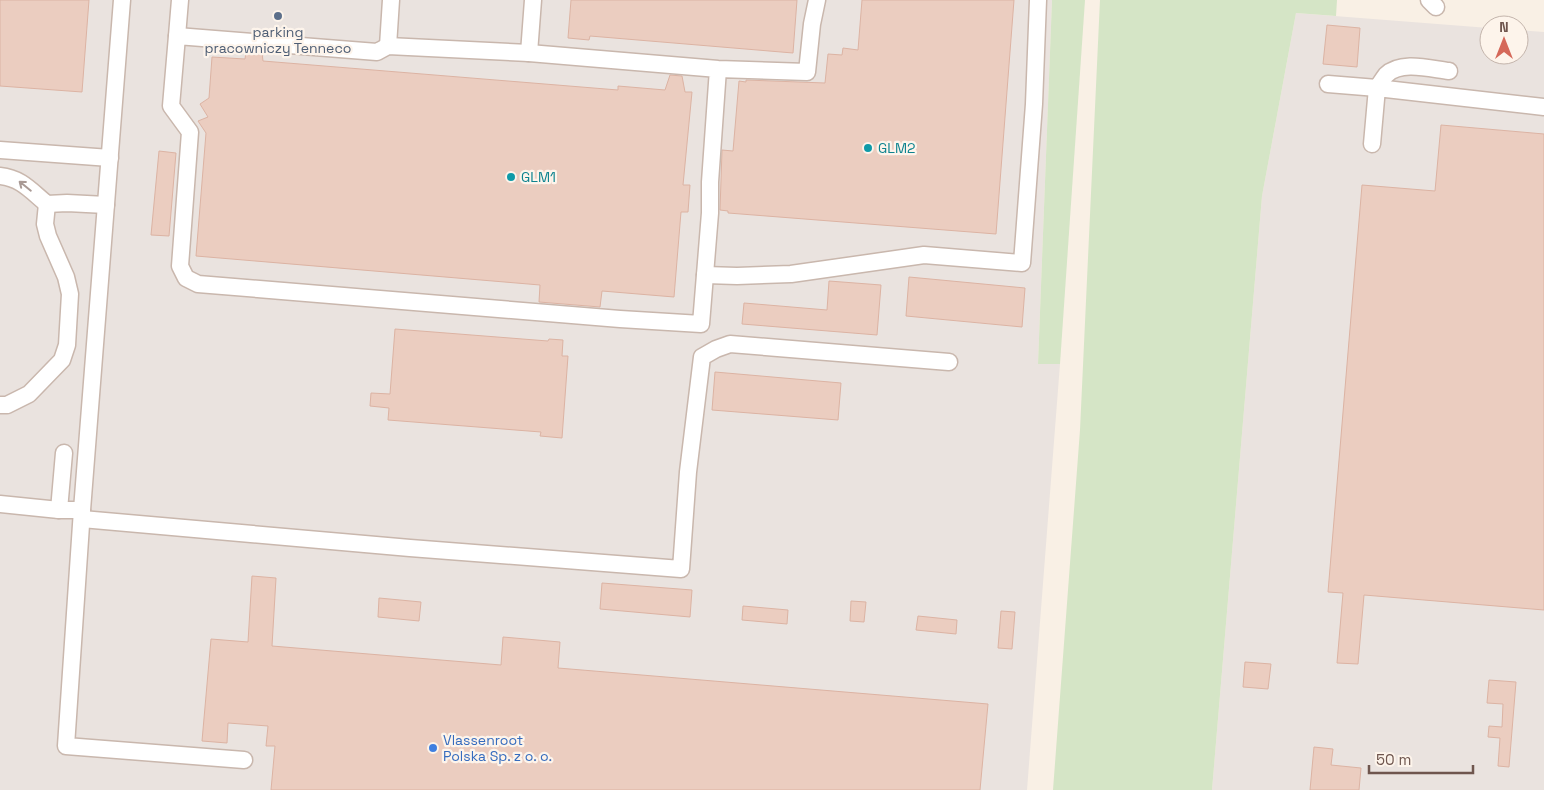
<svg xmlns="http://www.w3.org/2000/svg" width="1544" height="790" viewBox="0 0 1544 790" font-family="'Space Grotesk',sans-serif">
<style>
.industrial{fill:#eae3df}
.green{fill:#d5e5c6}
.building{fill:#ebcdc0;stroke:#dcb3a3}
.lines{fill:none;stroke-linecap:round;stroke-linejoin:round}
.minor-casing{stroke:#c9b7ad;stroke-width:19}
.minor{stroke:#fff;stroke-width:16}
.oneway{stroke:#a99a95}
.service-dot{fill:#5c6f8a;stroke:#fdf4eb;stroke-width:2}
.culture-dot{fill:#0f9aa8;stroke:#fdf4eb;stroke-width:2}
.shop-dot{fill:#3f7fe0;stroke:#fdf4eb;stroke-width:2}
.labels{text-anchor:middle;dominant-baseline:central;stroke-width:4.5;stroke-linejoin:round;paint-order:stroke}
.service-label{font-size:14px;fill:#4e5e75;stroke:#fdf4eb}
.culture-label{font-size:14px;fill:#0d838f;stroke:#fdf4eb;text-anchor:start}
.shop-label{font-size:14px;fill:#366cbe;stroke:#fdf4eb;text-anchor:start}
</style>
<rect width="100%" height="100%" fill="#f9f0e5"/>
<!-- industrial -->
<g class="industrial">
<path d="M 0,0 L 1052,0 L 1038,364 L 1060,364 L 1027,790 L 0,790 Z"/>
<path d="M 1296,13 L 1489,28 L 1489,55 L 1519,55 L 1519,30 L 1544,32 L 1544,790 L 1212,790 L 1262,196 Z"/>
</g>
<!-- green -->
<g class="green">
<path d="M 1052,0 L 1085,0 L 1060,364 L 1038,364 Z"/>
<path d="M 1100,0 L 1337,0 L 1336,16 L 1296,13 L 1262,196 L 1212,790 L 1053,790 L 1080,430 Z"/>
</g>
<!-- building -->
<g class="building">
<path d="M 0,0 L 89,0 L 82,92 L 0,86 Z"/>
<path d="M 571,0 L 797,0 L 793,53 L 590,36 L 589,40 L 568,38 Z"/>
<path d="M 862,0 L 1014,0 L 996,234 L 728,213 L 728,211 L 720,210 L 722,150 L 733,151 L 739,81 L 746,82 L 746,80 L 825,83 L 828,54 L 842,55 L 843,48 L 858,50 Z"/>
<path d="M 1327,25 L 1360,28 L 1357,67 L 1323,64 Z"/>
<path d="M 246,52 L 262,53 L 263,61 L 618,90 L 618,86 L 665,90 L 670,75 L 682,76 L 685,92 L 692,92 L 683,185 L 690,185 L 688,212 L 681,212 L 674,297 L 602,291 L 600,307 L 539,302 L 540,285 L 196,256 L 206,133 L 198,121 L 208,117 L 200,104 L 209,98 L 212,57 L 245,59 Z"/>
<path d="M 1441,125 L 1544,134 L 1544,610 L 1364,595 L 1358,664 L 1337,663 L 1343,593 L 1328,592 L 1362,185 L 1435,191 Z"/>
<path d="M 159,151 L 176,153 L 169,236 L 151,235 Z"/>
<path d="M 909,277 L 1025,288 L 1022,327 L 906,316 Z"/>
<path d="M 829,281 L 881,285 L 877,335 L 742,324 L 744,303 L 827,310 Z"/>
<path d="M 395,329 L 548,341 L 549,339 L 563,340 L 562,356 L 568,356 L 562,438 L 540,436 L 541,432 L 388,420 L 389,408 L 370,406 L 371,393 L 390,394 Z"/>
<path d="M 715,372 L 841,383 L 838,420 L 712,410 Z"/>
<path d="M 252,576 L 276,578 L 272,646 L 501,665 L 503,637 L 560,642 L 558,668 L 988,704 L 980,790 L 271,790 L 275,746 L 266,746 L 268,726 L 228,723 L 227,743 L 202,741 L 211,639 L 248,642 Z"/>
<path d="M 602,583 L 692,590 L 690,617 L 600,609 Z"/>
<path d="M 379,598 L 421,602 L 419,621 L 378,617 Z"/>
<path d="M 851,601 L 866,602 L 864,622 L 850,621 Z"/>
<path d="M 743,606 L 788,610 L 787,624 L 742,620 Z"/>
<path d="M 1001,611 L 1015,612 L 1012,649 L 998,648 Z"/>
<path d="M 918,616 L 957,620 L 956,634 L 916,630 Z"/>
<path d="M 1245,662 L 1271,664 L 1268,689 L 1243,687 Z"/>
<path d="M 1489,680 L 1516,682 L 1509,767 L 1498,766 L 1500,738 L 1488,737 L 1489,726 L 1502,727 L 1503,704 L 1487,703 Z"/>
<path d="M 1314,747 L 1333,749 L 1331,765 L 1361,768 L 1359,790 L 1310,790 Z"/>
</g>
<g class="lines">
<defs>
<g id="minor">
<path d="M 122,0 L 82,510 L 66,746 L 244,760"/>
<path d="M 1429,0 L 1436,7"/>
<path d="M 177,36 L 180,0"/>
<path d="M 388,46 L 391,0"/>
<path d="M 529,53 L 533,0"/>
<path d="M 718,69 L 710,182 L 710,213 L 701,324 L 620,319 L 198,284 L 186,278 L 180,266 L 190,132 L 171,106 L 177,36 L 377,52 L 388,46 L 529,53 L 718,69 L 807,72 L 812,24 L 817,0"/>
<path d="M 1328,84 L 1377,88 C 1380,84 1383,79 1386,75 C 1401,60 1431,69 1449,71"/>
<path d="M 1372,144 L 1377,88 L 1544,107"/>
<path d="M 0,150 L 110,158"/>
<path d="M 0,176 C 21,178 31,191 47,204 L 67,203 L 106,205"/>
<path d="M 705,275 L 737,276 L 791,274 L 924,255 L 1022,263 L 1034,104 L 1038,0"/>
<path d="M 0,405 L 7,405 L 29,394 L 62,360 L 67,345 L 70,294 L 66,277 L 48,236 L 45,224 L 47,204"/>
<path d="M 64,453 L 59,510 L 82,510"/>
<path d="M 0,504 L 59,510"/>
<path d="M 82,519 L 410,548 L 681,569 L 688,472 L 702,357 L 716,349 L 730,344 L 949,362"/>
</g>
</defs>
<!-- minor casing -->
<use href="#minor" class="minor-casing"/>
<!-- minor -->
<use href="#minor" class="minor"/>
</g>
<!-- one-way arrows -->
<defs><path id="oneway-shaft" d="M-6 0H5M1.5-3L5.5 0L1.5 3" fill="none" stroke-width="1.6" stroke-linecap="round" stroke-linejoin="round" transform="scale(1.25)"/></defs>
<use class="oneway" href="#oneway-shaft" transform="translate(25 186) rotate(-141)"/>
<!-- markers -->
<circle class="service-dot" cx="278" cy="16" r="5"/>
<g class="culture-dot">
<circle cx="868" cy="148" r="5"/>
<circle cx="511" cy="177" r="5"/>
</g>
<circle class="shop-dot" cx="433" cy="748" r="5"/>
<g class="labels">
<!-- service labels -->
<g class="service-label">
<text x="278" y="32">parking<tspan x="278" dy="16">pracowniczy Tenneco</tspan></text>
</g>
<!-- culture labels -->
<g class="culture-label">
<text x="878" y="148">GLM2</text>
<text x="521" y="177">GLM1</text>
</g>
<!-- shop labels -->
<g class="shop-label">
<text x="443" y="740">Vlassenroot<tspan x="443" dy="16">Polska Sp. z o. o.</tspan></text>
</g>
</g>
<!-- north arrow -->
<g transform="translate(1504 40)"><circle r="24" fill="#fdf4eb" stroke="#c4b5ac"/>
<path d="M0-4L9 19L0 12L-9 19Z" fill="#d56859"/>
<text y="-8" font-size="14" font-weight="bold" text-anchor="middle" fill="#6f564e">N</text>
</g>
<!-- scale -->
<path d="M1369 765v8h104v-8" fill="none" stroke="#6f564e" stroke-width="2.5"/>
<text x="1376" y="765" font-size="15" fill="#6f564e" stroke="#fdf4eb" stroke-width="4" paint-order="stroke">50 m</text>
</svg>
